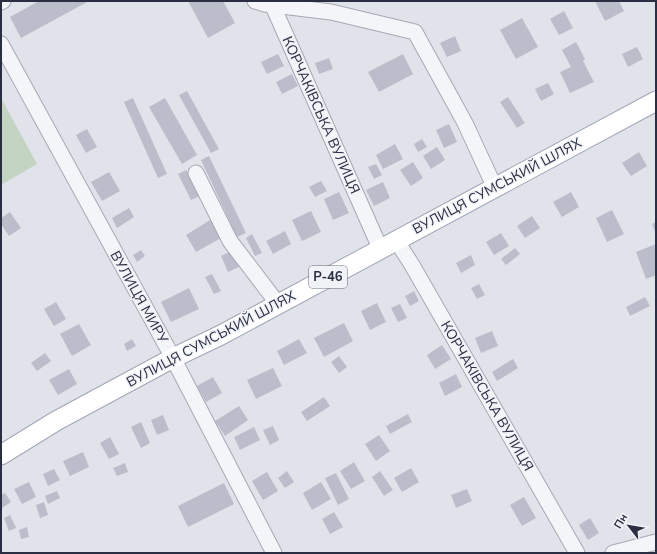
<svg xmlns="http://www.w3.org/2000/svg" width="657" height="554" viewBox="0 0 657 554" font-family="'Nunito Sans',sans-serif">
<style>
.green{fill:#c4d4c2}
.building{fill:#bbbeca}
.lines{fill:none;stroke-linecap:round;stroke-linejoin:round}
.minor-casing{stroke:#a6a9b4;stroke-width:17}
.major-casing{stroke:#a0a5b6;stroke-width:21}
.minor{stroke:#f4f5f8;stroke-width:15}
.major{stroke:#fff;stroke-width:19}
.labels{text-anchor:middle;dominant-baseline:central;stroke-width:3;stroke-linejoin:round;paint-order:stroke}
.shield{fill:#f0f2f7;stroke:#656978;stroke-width:1}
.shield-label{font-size:13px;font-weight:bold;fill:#292e42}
.street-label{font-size:14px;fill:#292e42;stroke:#f0f2f7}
</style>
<rect width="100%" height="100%" fill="#e1e3ea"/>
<!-- green -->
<path class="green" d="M 1,98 L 37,164 L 1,185 Z"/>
<!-- building -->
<g class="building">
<path d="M 39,1 L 89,1 L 21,38 L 10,17 Z"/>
<path d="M 188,1 L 223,1 L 235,23 L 208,38 Z"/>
<path d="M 595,1 L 619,1 L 624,11 L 605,21 Z"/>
<path d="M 564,11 L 573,28 L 559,35 L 550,19 Z"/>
<path d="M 522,18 L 538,47 L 516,59 L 500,30 Z"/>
<path d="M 455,36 L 461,51 L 447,57 L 440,43 Z"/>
<path d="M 576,42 L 585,59 L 583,61 L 594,82 L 570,93 L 560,72 L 571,67 L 562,50 Z"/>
<path d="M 637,47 L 643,59 L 628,67 L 622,54 Z"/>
<path d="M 278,54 L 284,66 L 267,74 L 261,62 Z"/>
<path d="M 403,54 L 413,74 L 379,92 L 368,72 Z"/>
<path d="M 329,58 L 333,69 L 319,74 L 315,63 Z"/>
<path d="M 292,74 L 298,86 L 282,94 L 276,82 Z"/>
<path d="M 548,83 L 554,94 L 541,101 L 535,89 Z"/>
<path d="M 187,91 L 219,149 L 211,153 L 179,95 Z"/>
<path d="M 508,97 L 525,123 L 517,128 L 500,102 Z"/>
<path d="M 133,98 L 167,174 L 158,178 L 124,102 Z"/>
<path d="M 165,98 L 197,155 L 182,164 L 149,107 Z"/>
<path d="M 449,124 L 457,142 L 444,148 L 436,130 Z"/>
<path d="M 87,129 L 97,147 L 86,153 L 76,135 Z"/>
<path d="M 422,139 L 427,147 L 418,152 L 414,144 Z"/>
<path d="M 395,144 L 403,159 L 383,169 L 376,155 Z"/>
<path d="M 437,147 L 445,160 L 431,169 L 423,156 Z"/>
<path d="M 639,152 L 647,166 L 631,176 L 622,163 Z"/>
<path d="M 209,156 L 246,233 L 237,237 L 201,160 Z"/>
<path d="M 413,162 L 423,178 L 411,186 L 400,170 Z"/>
<path d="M 376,164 L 382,175 L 374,179 L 368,167 Z"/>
<path d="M 186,170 L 200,196 L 191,200 L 178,174 Z"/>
<path d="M 109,172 L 120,191 L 102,201 L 91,182 Z"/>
<path d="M 321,181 L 327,191 L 315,197 L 309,187 Z"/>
<path d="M 383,182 L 390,198 L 374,206 L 366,190 Z"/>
<path d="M 339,192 L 349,213 L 333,220 L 324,199 Z"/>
<path d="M 571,192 L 579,207 L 562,217 L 553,202 Z"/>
<path d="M 129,208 L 134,217 L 117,228 L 112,218 Z"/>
<path d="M 612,210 L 624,234 L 607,242 L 596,218 Z"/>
<path d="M 311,211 L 321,232 L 302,241 L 292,220 Z"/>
<path d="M 10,212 L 21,228 L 9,236 L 1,224 L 1,218 Z"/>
<path d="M 532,216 L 540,228 L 525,238 L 517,226 Z"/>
<path d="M 210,220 L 221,238 L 196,252 L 186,235 Z"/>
<path d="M 656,222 L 656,234 L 652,224 Z"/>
<path d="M 285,231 L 291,244 L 273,254 L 266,241 Z"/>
<path d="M 501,233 L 509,246 L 494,255 L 486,242 Z"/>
<path d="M 252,234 L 262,253 L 255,256 L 246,238 Z"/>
<path d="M 656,244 L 656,275 L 646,279 L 636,252 Z"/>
<path d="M 515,248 L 520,254 L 506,265 L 501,259 Z"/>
<path d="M 141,250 L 145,256 L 137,262 L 133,255 Z"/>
<path d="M 231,251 L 239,267 L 228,272 L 221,256 Z"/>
<path d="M 471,255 L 475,265 L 461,273 L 456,263 Z"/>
<path d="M 212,274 L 221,291 L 214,294 L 205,277 Z"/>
<path d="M 479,284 L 485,295 L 477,299 L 471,288 Z"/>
<path d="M 189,288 L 199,309 L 171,322 L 161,302 Z"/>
<path d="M 414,291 L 419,301 L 410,306 L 405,296 Z"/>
<path d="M 645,297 L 650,306 L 630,316 L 626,307 Z"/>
<path d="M 56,302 L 66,319 L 54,326 L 44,309 Z"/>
<path d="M 377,303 L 386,322 L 370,330 L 361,311 Z"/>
<path d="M 400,304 L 407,318 L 398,322 L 391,308 Z"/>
<path d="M 344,323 L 353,341 L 324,357 L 314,338 Z"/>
<path d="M 79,324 L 91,345 L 72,356 L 60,334 Z"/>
<path d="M 492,331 L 498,346 L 481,353 L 475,338 Z"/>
<path d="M 132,339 L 136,346 L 127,351 L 124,344 Z"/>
<path d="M 299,339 L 307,353 L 284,365 L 277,351 Z"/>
<path d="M 442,345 L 451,359 L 435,369 L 427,355 Z"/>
<path d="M 45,353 L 51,361 L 37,371 L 31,363 Z"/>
<path d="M 339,356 L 347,367 L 339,373 L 331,362 Z"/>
<path d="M 513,359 L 518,368 L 497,381 L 492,372 Z"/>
<path d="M 273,368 L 282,386 L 256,399 L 247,380 Z"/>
<path d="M 69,369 L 77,384 L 58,395 L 49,380 Z"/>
<path d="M 456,374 L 462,387 L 445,396 L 439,383 Z"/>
<path d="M 213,377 L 222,393 L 206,402 L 197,386 Z"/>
<path d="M 324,397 L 330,406 L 307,421 L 301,412 Z"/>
<path d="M 239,406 L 248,420 L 225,436 L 215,421 Z"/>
<path d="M 408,414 L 412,422 L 390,434 L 386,426 Z"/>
<path d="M 163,415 L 169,430 L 157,435 L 151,420 Z"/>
<path d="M 141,422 L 150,443 L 141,448 L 131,427 Z"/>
<path d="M 273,426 L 279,440 L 270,445 L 263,430 Z"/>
<path d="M 254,427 L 260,440 L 240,450 L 234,437 Z"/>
<path d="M 379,435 L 390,451 L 376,461 L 365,444 Z"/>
<path d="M 110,437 L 119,454 L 109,459 L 100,443 Z"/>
<path d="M 83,452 L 89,467 L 70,476 L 63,461 Z"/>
<path d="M 354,462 L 365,481 L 351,489 L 340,471 Z"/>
<path d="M 125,463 L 128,472 L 117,476 L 113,468 Z"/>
<path d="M 411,468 L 419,482 L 402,492 L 394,478 Z"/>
<path d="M 54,469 L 60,480 L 48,486 L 43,474 Z"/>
<path d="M 287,471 L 294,482 L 285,488 L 278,478 Z"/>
<path d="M 380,471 L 393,490 L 384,496 L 372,477 Z"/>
<path d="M 267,472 L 278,491 L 263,500 L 252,481 Z"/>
<path d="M 336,473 L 349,499 L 338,505 L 325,478 Z"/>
<path d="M 29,482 L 36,497 L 22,504 L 14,489 Z"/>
<path d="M 321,482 L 331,499 L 312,510 L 303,493 Z"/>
<path d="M 224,483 L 234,504 L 188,527 L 178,506 Z"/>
<path d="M 467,489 L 472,501 L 456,508 L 451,495 Z"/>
<path d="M 57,491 L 60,498 L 48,504 L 45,496 Z"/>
<path d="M 5,493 L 11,502 L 2,508 L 1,495 Z"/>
<path d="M 524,497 L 536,518 L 522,526 L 510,505 Z"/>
<path d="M 44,502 L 48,515 L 40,518 L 36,505 Z"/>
<path d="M 334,512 L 343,527 L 330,534 L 322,519 Z"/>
<path d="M 10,515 L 16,528 L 9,531 L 4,518 Z"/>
<path d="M 590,518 L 599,533 L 588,540 L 579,525 Z"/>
<path d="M 27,527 L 29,537 L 21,539 L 19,530 Z"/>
</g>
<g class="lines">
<defs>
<g id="minor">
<path d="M 255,1 L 265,4 L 331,12 L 415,32 L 465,123 L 495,188"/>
<path d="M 1,2 L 3,1"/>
<path d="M 272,4 L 380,248"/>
<path d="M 1,44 L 173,358 L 274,553"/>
<path d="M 196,173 L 230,241 L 278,304"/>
<path d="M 396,240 L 412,265 L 577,553"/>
<path d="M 613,553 L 656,542"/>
</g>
<path id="major" d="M 1,455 L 56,421 L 173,358 L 221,335 L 656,101"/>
</defs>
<!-- minor casing -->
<use href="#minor" class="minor-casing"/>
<!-- major casing -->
<use href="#major" class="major-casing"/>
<!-- minor -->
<use href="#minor" class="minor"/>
<!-- major -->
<use href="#major" class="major"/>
</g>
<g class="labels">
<!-- shield labels -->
<rect class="shield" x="309" y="266" width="38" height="22" rx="3"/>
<g class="shield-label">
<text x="328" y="277">Р-46</text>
</g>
<!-- street labels -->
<g class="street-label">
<text transform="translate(321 115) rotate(66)">КОРЧАКІВСЬКА ВУЛИЦЯ</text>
<text transform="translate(497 186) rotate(-28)">ВУЛИЦЯ СУМСЬКИЙ ШЛЯХ</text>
<text transform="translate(139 297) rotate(61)">ВУЛИЦЯ МИРУ</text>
<text transform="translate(211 339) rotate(-28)">ВУЛИЦЯ СУМСЬКИЙ ШЛЯХ</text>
<text transform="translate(487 396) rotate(60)">КОРЧАКІВСЬКА ВУЛИЦЯ</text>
</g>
</g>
<!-- border -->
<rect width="657" height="554" fill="none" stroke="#292e42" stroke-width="4"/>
<!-- north arrow -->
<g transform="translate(629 526) rotate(301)" stroke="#f0f2f7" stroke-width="3" paint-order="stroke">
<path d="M0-3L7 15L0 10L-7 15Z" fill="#292e42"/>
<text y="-6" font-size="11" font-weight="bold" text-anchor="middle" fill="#292e42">Пн</text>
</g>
</svg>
